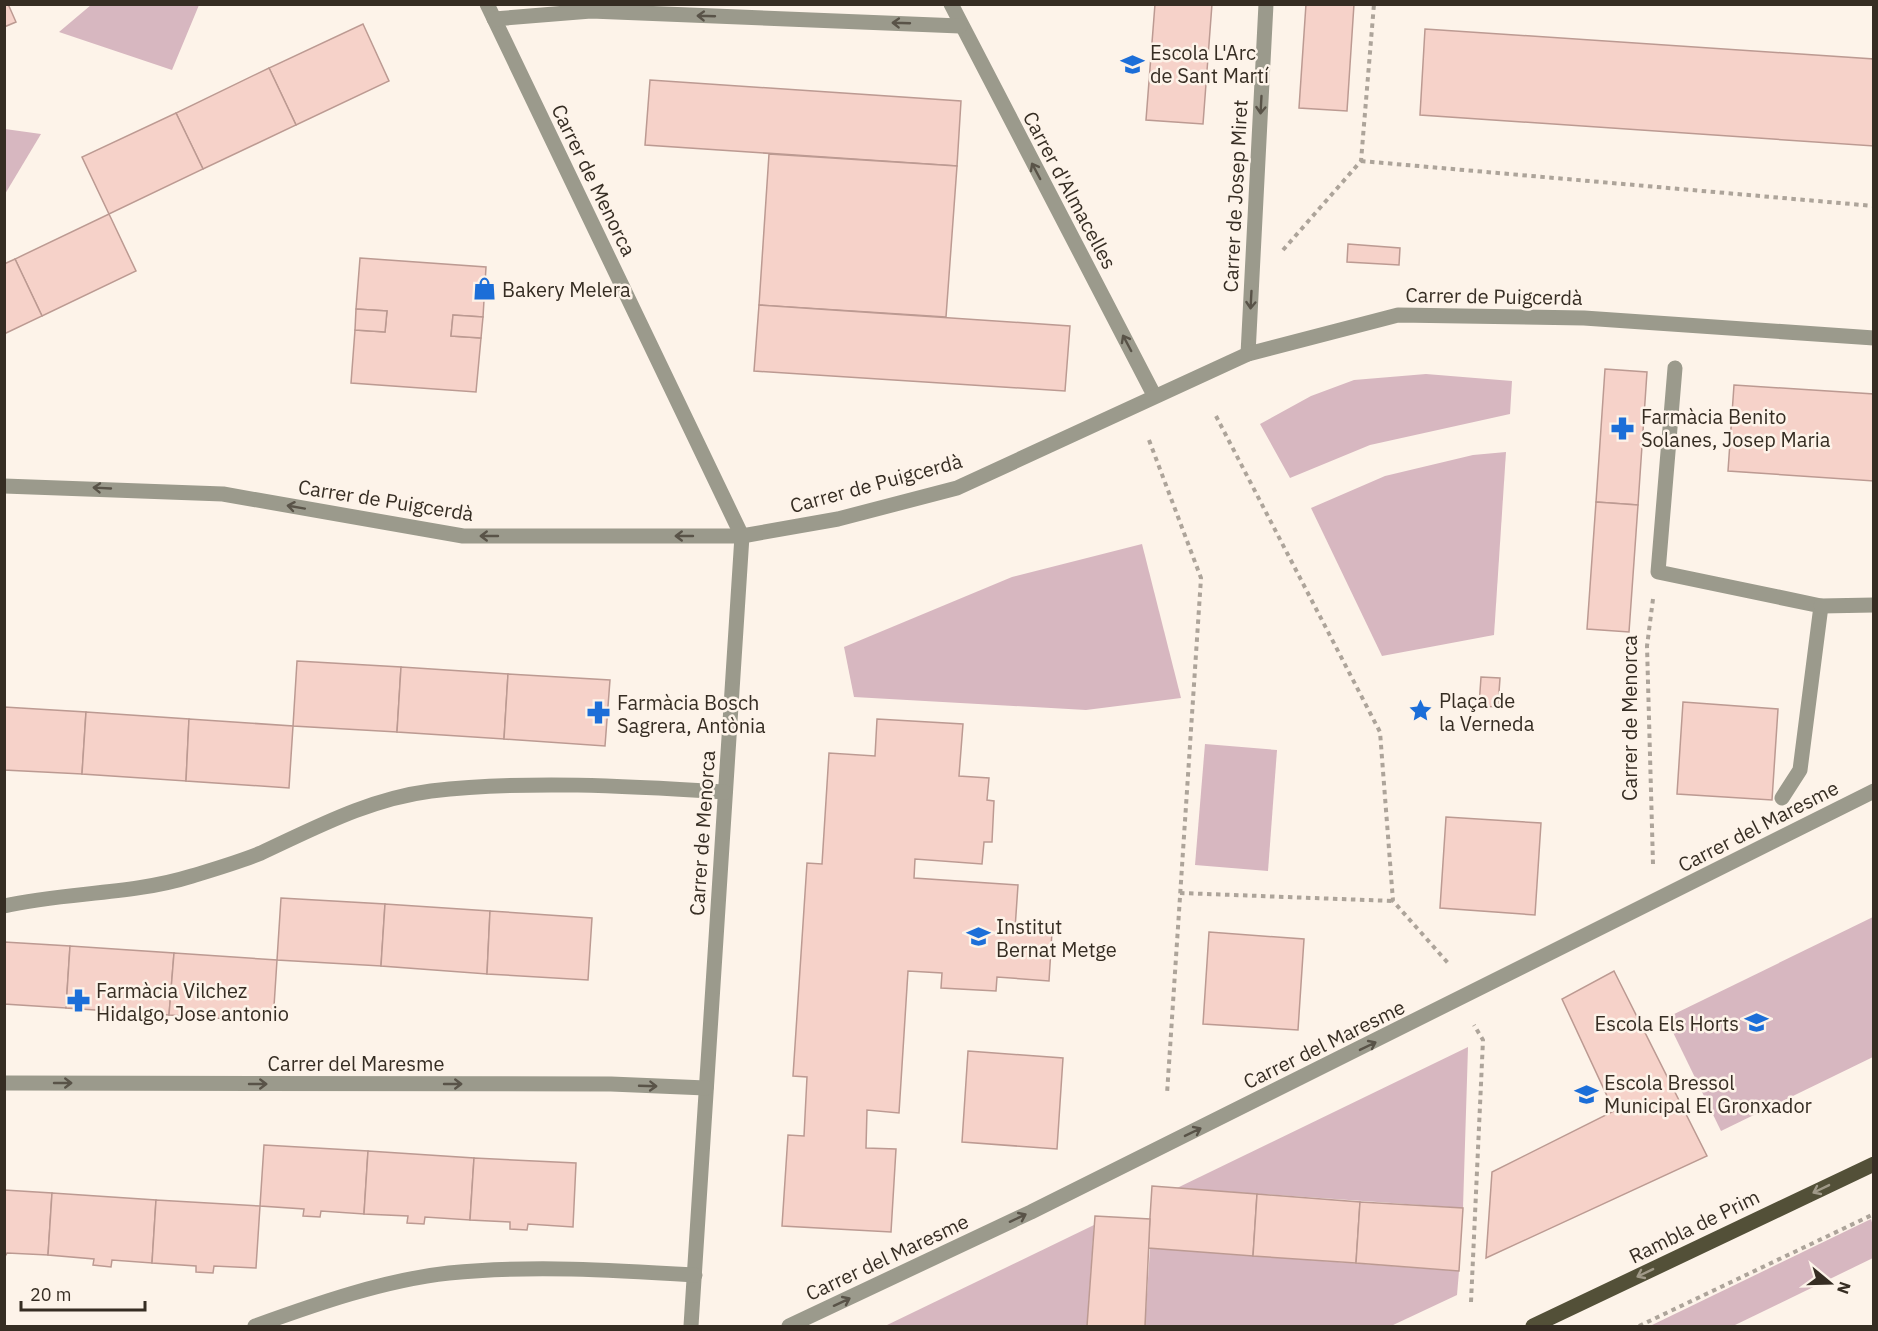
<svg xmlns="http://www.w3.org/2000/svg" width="1878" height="1331" viewBox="0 0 1878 1331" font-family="'IBM Plex Sans',sans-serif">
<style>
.green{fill:#d7b7c0}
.building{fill:#f6d2c9;stroke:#bc9a92;stroke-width:1.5}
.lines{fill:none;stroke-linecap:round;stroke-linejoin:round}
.path{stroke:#ada49a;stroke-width:4;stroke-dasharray:4.5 4.5;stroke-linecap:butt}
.minor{stroke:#9b9a8c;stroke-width:15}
.major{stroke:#535038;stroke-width:15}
.oneway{stroke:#595348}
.oneway2{stroke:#a09988}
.labels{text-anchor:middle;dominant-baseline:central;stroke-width:5;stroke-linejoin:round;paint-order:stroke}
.poi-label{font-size:20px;fill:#362d23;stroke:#fdf3e9;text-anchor:start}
.street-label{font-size:20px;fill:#362d23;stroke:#fdf3e9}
</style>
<rect width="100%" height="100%" fill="#fdf3e9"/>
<!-- green -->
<g class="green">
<path d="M 91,5 L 91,4 L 199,5 L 172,70 L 59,32 Z"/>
<path d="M 5,129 L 41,134 L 5,194 L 4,129 Z"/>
<path d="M 1426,374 L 1512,381 L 1510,414 L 1370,445 L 1290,478 L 1260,424 L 1311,396 L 1354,380 Z"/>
<path d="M 1506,452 L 1494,635 L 1382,656 L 1311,508 L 1385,476 L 1473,455 Z"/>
<path d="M 1142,544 L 1181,698 L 1086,710 L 854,697 L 844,647 L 1012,577 Z"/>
<path d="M 1205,744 L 1277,750 L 1268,871 L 1195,865 Z"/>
<path d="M 1873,917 L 1873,1057 L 1721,1131 L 1666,1018 Z"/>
<path d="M 1468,1047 L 1463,1208 L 1177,1188 Z"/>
<path d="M 1871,1219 L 1873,1226 L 1873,1258 L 1733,1326 L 1650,1326 Z"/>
<path d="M 1094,1225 L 1087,1326 L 885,1326 Z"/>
<path d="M 1150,1248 L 1459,1271 L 1457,1295 L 1391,1326 L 1145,1326 Z"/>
</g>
<!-- building -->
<g class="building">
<path d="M 4,4 L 8,4 L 16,22 L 4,27 Z"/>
<path d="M 1155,4 L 1212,4 L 1203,124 L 1146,120 Z"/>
<path d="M 1306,4 L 1354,4 L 1347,111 L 1299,108 Z"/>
<path d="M 363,24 L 389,81 L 296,125 L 269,68 Z"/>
<path d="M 1425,29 L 1874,59 L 1874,146 L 1420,115 Z"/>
<path d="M 269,68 L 296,125 L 203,169 L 176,113 Z"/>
<path d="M 650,80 L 961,101 L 957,166 L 645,145 Z"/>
<path d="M 176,113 L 203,169 L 109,214 L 82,157 Z"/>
<path d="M 769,154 L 957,166 L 946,317 L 759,305 Z"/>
<path d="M 109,214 L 136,271 L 42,316 L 15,259 Z"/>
<path d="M 1348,244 L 1400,248 L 1399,265 L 1347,262 Z"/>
<path d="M 360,258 L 486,267 L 483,317 L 453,315 L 451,336 L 481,338 L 476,392 L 351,383 L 355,330 L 385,332 L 387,311 L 356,309 Z"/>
<path d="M 15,259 L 42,316 L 4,334 L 4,264 Z"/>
<path d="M 759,305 L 1070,326 L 1065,391 L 754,371 Z"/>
<path d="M 356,309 L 387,311 L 385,332 L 355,330 Z"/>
<path d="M 453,315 L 483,317 L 481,338 L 451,336 Z"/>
<path d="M 1605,369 L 1647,372 L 1638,505 L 1596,502 Z"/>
<path d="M 1734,385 L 1874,394 L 1874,481 L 1728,471 Z"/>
<path d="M 1596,502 L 1638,505 L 1629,632 L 1587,629 Z"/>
<path d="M 297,661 L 401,667 L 397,732 L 293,726 Z"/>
<path d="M 401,667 L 508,674 L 504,739 L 397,732 Z"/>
<path d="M 508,674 L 610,680 L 605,746 L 504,739 Z"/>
<path d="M 1481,677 L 1500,678 L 1498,707 L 1479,706 Z"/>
<path d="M 1683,702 L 1778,709 L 1772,800 L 1677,794 Z"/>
<path d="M 4,707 L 86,712 L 82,774 L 4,770 Z"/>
<path d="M 86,712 L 189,719 L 186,781 L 82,774 Z"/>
<path d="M 189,719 L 293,726 L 289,788 L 186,781 Z"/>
<path d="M 877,719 L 963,724 L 959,776 L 989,778 L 987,800 L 994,801 L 992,842 L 984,842 L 982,864 L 915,859 L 914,878 L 1018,885 L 1015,929 L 1052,932 L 1049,981 L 997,977 L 996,991 L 941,988 L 942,973 L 908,971 L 899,1113 L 867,1110 L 866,1148 L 896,1149 L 891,1232 L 782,1226 L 788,1135 L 804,1136 L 807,1077 L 793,1076 L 807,863 L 822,864 L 829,753 L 875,756 Z"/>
<path d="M 1446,817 L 1541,823 L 1535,915 L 1440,908 Z"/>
<path d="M 281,898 L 385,904 L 381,966 L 277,960 Z"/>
<path d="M 385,904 L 490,911 L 487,974 L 381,966 Z"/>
<path d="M 490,911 L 592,918 L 588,980 L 487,974 Z"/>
<path d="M 1209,932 L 1304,939 L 1298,1030 L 1203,1024 Z"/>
<path d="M 4,942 L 70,946 L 66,1008 L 4,1004 Z"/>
<path d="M 70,946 L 174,953 L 169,1015 L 66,1008 Z"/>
<path d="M 174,953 L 277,960 L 273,1022 L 169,1015 Z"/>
<path d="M 1614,971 L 1707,1156 L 1486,1258 L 1492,1172 L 1614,1111 L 1562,999 Z"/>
<path d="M 968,1051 L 1063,1058 L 1057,1149 L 962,1142 Z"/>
<path d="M 264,1145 L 368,1151 L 364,1214 L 321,1211 L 320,1217 L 303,1216 L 304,1209 L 260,1206 Z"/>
<path d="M 368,1151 L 474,1158 L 470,1220 L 425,1217 L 424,1224 L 407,1223 L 408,1216 L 364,1214 Z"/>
<path d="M 474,1158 L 576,1163 L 573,1227 L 528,1224 L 527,1230 L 510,1229 L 510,1222 L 470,1220 Z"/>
<path d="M 1152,1186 L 1257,1194 L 1253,1256 L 1148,1248 Z"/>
<path d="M 4,1190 L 52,1193 L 48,1255 L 7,1253 L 4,1258 Z"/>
<path d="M 52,1193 L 156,1200 L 152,1263 L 112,1260 L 111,1267 L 93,1265 L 94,1259 L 48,1255 Z"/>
<path d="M 1257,1194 L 1360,1202 L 1356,1263 L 1253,1256 Z"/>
<path d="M 156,1200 L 260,1206 L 256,1268 L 214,1266 L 213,1273 L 196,1272 L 196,1266 L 152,1263 Z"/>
<path d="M 1360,1202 L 1463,1208 L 1459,1271 L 1356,1263 Z"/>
<path d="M 1095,1216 L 1150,1219 L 1145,1326 L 1087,1326 Z"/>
</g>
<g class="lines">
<!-- path -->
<g class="path">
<path d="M 1361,161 L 1874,206"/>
<path d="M 1283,250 L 1361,161 L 1374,4"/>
<path d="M 1216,416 L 1380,732 L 1393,901 L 1448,963"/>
<path d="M 1149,440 L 1201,578 L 1167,1094"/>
<path d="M 1653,864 L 1647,646 L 1653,599"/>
<path d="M 1180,893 L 1393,901"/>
<path d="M 1471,1302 L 1483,1040 L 1474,1025"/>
<path d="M 1639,1326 L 1874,1214"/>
</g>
<!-- minor -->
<g class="minor">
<path d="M 487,4 L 742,536 L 691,1326"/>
<path d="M 951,4 L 1154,395"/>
<path d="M 494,19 L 591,11 L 960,26"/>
<path d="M 1248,354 L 1266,4"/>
<path d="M 1675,368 L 1658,572 L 1821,606 L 1800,770 L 1782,798"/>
<path d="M 4,486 L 223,494 L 463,536 L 742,536 L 838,519 L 957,488 L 1248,354 L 1398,315 L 1584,318 L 1874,338"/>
<path d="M 1821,606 L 1874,605"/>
<path d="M 4,906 C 66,892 131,895 192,876 C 215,869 239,862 261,853 C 317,827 369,799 431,791 C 528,780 628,786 725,792"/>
<path d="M 4,1083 L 611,1084 L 706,1088"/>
<path d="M 255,1326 C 316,1304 384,1280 449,1273 C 530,1265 613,1270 695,1275"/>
<path d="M 789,1326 L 1031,1212 L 1874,791"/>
</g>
<!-- major -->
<path class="major" d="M 1533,1326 L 1874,1164"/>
</g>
<!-- one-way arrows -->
<defs><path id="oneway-shaft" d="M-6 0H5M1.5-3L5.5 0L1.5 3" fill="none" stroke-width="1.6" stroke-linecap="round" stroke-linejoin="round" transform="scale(1.5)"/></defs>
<g class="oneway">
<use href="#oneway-shaft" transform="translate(706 16) rotate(-178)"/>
<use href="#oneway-shaft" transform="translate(901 23) rotate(-178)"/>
<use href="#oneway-shaft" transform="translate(1261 105) rotate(93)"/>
<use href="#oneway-shaft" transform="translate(1036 171) rotate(-118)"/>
<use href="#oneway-shaft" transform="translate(1251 300) rotate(93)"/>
<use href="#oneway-shaft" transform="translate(1127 343) rotate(-118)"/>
<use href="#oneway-shaft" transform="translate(102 488) rotate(-177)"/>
<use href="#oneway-shaft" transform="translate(296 507) rotate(-170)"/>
<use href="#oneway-shaft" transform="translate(489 536) rotate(-180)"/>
<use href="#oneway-shaft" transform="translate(684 536) rotate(-180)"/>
<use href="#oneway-shaft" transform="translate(1368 1046) rotate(-26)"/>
<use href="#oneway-shaft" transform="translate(63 1083)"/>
<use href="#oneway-shaft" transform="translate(258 1084)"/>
<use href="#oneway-shaft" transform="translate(453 1084)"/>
<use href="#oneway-shaft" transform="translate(648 1086) rotate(2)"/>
<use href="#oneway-shaft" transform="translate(1193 1132) rotate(-26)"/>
<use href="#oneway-shaft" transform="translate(1018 1218) rotate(-25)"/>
<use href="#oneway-shaft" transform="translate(842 1302) rotate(-25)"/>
</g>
<g class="oneway2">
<use href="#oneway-shaft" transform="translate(1821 1189) rotate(154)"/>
<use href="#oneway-shaft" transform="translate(1645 1273) rotate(154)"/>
</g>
<!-- icons -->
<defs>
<symbol id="school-bare" viewBox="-9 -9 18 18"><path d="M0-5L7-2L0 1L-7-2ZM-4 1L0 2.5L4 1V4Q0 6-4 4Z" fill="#1c6ed8" stroke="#fdf3e9" stroke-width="2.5" paint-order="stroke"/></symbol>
<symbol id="shop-bare" viewBox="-9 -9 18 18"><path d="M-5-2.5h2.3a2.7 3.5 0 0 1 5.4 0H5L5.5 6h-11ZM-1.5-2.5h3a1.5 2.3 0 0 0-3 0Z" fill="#1c6ed8" stroke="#fdf3e9" stroke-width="2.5" paint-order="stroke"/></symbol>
<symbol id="pharmacy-bare" viewBox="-9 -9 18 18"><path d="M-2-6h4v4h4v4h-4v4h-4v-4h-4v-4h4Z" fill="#1c6ed8" stroke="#fdf3e9" stroke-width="2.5" paint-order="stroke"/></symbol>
<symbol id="sight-bare" viewBox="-9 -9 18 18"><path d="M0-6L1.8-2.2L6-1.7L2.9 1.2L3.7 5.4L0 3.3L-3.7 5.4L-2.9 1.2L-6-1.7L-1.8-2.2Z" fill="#1c6ed8" stroke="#fdf3e9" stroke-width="2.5" paint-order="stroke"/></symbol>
</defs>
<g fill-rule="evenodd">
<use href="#school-bare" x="1116" y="48" width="33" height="33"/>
<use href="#shop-bare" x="468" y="272" width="33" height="33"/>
<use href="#pharmacy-bare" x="1606" y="412" width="33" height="33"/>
<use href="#sight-bare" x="1404" y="694" width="33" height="33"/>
<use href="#pharmacy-bare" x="582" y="696" width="33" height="33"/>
<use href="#school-bare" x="962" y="920" width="33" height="33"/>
<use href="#pharmacy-bare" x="62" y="984" width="33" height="33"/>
<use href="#school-bare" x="1740" y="1006" width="33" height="33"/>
<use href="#school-bare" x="1570" y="1078" width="33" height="33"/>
</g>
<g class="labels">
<!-- poi labels -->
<g class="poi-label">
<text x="1150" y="52">Escola L'Arc<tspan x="1150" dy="23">de Sant Martí</tspan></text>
<text x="502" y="289">Bakery Melera</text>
<text x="1641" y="416">Farmàcia Benito<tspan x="1641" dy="23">Solanes, Josep Maria</tspan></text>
<text x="1439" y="700">Plaça de<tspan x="1439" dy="23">la Verneda</tspan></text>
<text x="617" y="702">Farmàcia Bosch<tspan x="617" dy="23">Sagrera, Antònia</tspan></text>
<text x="996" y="926">Institut<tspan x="996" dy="23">Bernat Metge</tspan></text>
<text x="96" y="990">Farmàcia Vilchez<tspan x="96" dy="23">Hidalgo, Jose antonio</tspan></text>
<text x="1739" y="1023" text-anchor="end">Escola Els Horts</text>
<text x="1604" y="1082">Escola Bressol<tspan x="1604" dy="23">Municipal El Gronxador</tspan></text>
</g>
<!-- street labels -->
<g class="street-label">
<text transform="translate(594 180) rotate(64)">Carrer de Menorca</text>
<text transform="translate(1070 190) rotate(62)">Carrer d'Almacelles</text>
<text transform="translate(1235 196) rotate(-87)">Carrer de Josep Miret</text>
<text transform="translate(1494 296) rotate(1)">Carrer de Puigcerdà</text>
<text transform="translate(876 483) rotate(-15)">Carrer de Puigcerdà</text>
<text transform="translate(386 500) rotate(9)">Carrer de Puigcerdà</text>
<text transform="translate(1629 718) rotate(-90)">Carrer de Menorca</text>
<text transform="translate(1758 826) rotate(-27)">Carrer del Maresme</text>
<text transform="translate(702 833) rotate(-86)">Carrer de Menorca</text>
<text transform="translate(1324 1044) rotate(-26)">Carrer del Maresme</text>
<text x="356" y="1063">Carrer del Maresme</text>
<text transform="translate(1694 1226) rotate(-26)">Rambla de Prim</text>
<text transform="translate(887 1257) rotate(-25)">Carrer del Maresme</text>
</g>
</g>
<!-- border -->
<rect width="1878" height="1331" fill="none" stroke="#362d23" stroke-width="12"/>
<!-- north arrow -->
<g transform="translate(1830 1283) rotate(109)" stroke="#fdf3e9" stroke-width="4.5" paint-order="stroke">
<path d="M0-4.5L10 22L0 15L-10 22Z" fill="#362d23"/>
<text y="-9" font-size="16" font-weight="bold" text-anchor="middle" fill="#362d23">N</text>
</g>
<!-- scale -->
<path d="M21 1301v9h124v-9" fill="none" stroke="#362d23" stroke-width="3"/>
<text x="30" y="1301" font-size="18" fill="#362d23" stroke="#fdf3e9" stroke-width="4.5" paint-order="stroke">20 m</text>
</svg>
